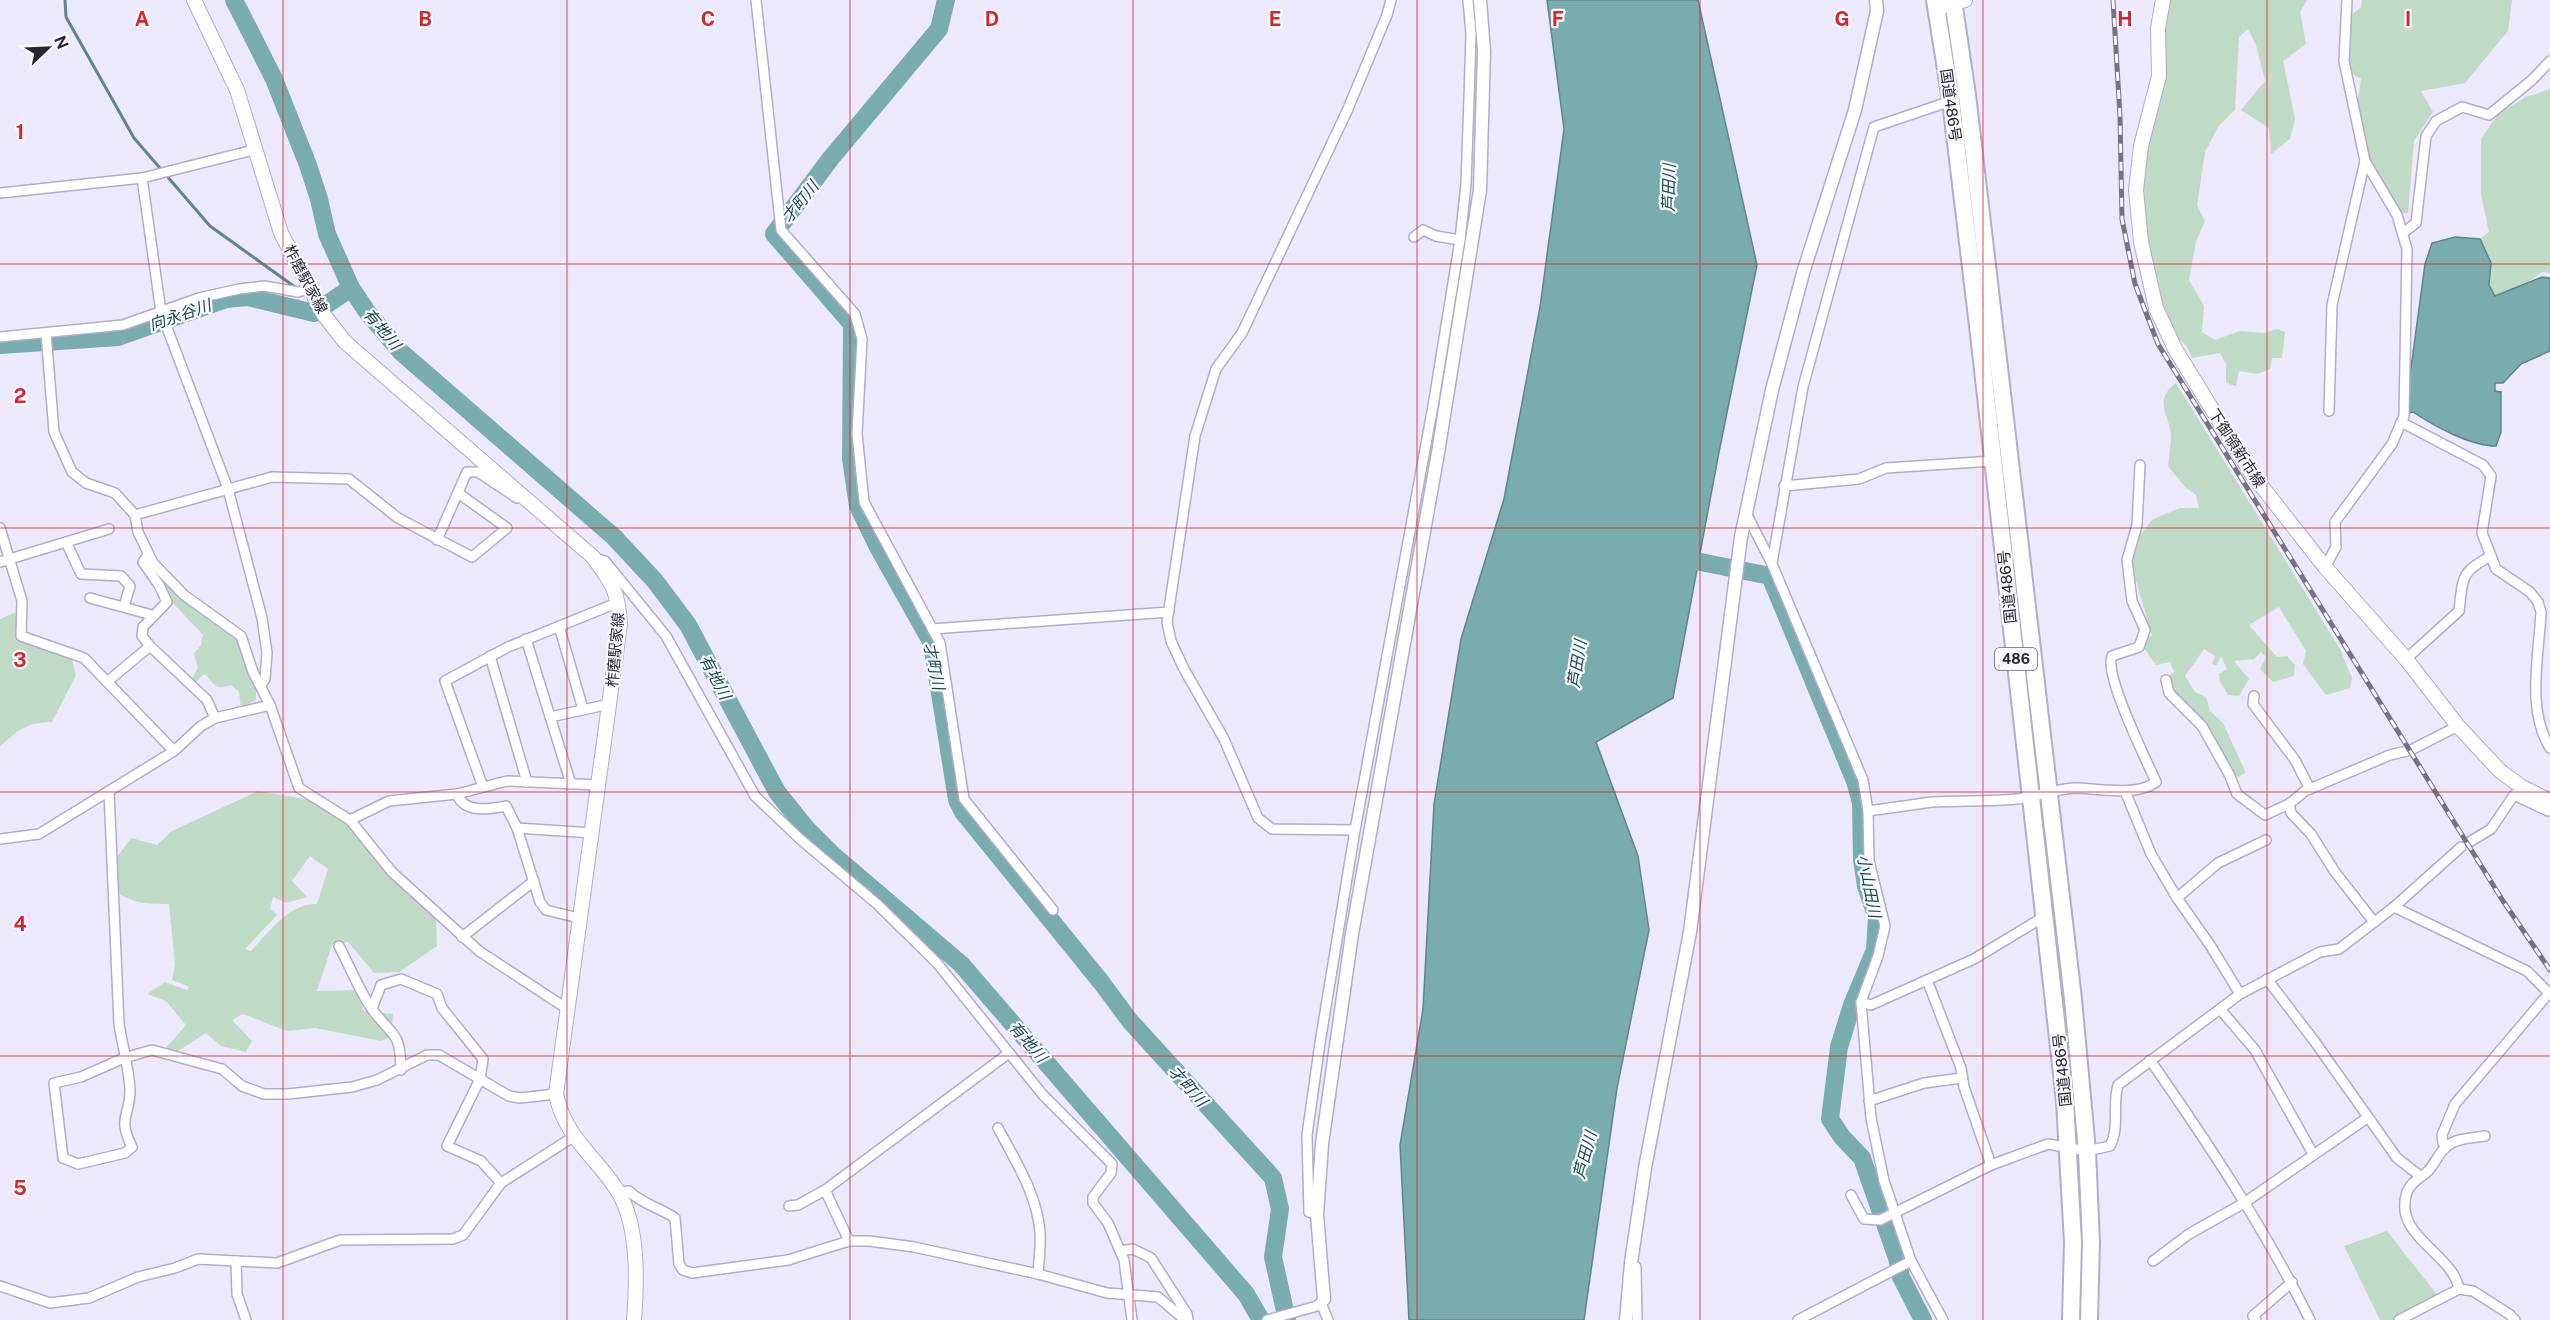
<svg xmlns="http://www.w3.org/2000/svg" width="2550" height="1320" viewBox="0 0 2550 1320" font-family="'Public Sans','Noto Sans JP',sans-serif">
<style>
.green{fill:#bfdac5;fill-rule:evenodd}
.water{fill:#78acae;stroke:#608489;stroke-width:1.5}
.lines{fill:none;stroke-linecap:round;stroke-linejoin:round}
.stream{stroke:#608489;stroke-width:3}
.river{stroke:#78acae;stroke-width:18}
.minor-casing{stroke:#b1accc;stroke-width:12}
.tertiary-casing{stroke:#b1accc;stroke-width:15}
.secondary-casing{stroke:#b1accc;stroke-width:16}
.trunk-casing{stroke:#b1accc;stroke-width:20}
.minor{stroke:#fff;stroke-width:9}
.tertiary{stroke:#fff;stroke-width:12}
.secondary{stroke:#fff;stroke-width:14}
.trunk{stroke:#fff;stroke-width:16}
.rail-casing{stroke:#757383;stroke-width:5}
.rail{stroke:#f9f8ff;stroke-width:3;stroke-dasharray:9;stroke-linecap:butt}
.grid{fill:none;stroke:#d62828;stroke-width:1.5;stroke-opacity:0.55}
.labels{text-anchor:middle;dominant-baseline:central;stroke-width:4.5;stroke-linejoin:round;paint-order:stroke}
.shield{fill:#f9f8ff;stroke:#666470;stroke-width:1.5}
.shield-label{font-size:14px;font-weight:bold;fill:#272532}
.street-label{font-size:15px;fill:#272532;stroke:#f9f8ff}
.water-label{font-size:16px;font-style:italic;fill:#18484a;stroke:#f9f8ff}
.grid-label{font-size:20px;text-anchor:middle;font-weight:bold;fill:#d62828;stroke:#f9f8ff;stroke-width:4.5;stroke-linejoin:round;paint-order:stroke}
</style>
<rect width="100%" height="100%" fill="#ece9fd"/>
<!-- green -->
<g class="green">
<path d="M 2170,0 L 2307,0 L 2300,12 L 2306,44 L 2283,61 L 2295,119 L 2290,139 L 2271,154 L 2269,128 L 2241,110 L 2265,81 L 2256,45 L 2248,29 L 2239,37 L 2235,110 L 2218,127 L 2205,152 L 2197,206 L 2205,221 L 2196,242 L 2189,280 L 2204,306 L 2202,332 L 2215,340 L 2240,331 L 2264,333 L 2277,329 L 2285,332 L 2282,358 L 2272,358 L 2270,369 L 2257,374 L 2239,371 L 2236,386 L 2226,383 L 2226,364 L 2220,353 L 2192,358 L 2186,345 L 2172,335 L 2156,281 L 2148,240 L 2141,224 L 2141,180 L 2165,7 Z"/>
<path d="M 2362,0 L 2512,0 L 2508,31 L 2465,83 L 2421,91 L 2433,112 L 2414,141 L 2408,213 L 2391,214 L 2363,162 L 2355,119 L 2361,79 L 2345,69 L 2351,44 L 2346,19 L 2361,7 Z"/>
<path d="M 2550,89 L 2550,273 L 2542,272 L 2527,283 L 2495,296 L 2489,285 L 2491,263 L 2480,239 L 2489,232 L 2481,195 L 2481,139 L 2499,113 L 2526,97 Z"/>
<path d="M 2176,383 L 2340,649 L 2352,678 L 2350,688 L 2326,695 L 2303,664 L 2306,651 L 2279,607 L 2249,625 L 2277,657 L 2287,656 L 2295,665 L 2294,676 L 2273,682 L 2260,669 L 2266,657 L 2261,652 L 2254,659 L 2234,661 L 2249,679 L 2239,696 L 2228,695 L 2220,682 L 2219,674 L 2227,669 L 2221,656 L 2216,666 L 2212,664 L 2215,656 L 2204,649 L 2185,676 L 2195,692 L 2206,697 L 2210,711 L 2223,723 L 2246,773 L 2236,778 L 2205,722 L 2175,693 L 2168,677 L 2174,672 L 2170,662 L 2156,665 L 2141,644 L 2152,635 L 2131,564 L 2135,541 L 2153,519 L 2180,508 L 2199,508 L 2196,495 L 2185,487 L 2168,466 C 2169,456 2171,446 2171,436 C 2170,414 2152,401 2176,383 Z"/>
<path d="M 148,566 L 239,637 L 256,686 L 256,700 L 241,708 L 239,692 L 231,685 C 212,691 215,682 204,674 L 195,683 L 191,680 L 198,668 L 194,654 L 201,645 L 203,635 L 172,602 L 165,586 Z"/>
<path d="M 14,613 L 18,620 L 15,635 L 71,656 L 76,675 L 52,722 C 25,723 20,729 0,746 L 0,619 Z"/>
<path d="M 258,791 L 305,799 L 327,809 L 351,825 L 391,876 L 436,919 L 437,946 L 399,972 L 374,973 L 348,942 L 332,945 L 317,991 L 358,990 L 364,1011 L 393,1014 L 391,1037 L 381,1041 L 315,1028 L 287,1031 L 243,1014 L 232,1020 L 252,1041 L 246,1052 L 221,1046 L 206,1033 L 178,1051 L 166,1048 L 186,1025 L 166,1001 L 147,994 L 165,982 L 187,990 L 190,987 L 172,980 L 175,965 L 169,904 C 150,904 134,904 118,893 L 113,863 L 131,838 L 157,845 L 172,831 ZM 310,856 L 328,869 L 317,904 C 289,903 269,932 251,951 L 245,949 L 277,915 L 270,909 L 273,897 L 286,903 L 307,897 L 292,881 Z"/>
<path d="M 2387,1231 L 2438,1296 L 2392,1320 L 2380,1320 L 2344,1246 Z"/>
</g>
<!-- water -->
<g class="water">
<path d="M 1547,0 L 1698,0 L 1757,265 L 1719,452 L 1673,698 L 1596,742 L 1638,856 L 1649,930 L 1617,1088 L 1584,1320 L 1409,1320 L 1400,1145 L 1423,1009 L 1434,804 L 1461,639 L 1504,499 L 1540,307 L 1564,129 Z"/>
<path d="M 2455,237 L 2480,239 L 2491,263 L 2489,285 L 2495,296 L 2542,277 L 2550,278 L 2550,351 L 2521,364 L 2503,383 L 2495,383 L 2495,391 L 2501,392 L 2501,432 L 2496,446 C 2470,446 2434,426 2413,412 L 2409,413 L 2406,405 L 2425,264 L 2432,243 Z"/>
</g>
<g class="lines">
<!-- stream -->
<g class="stream">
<path d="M 65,0 L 66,17 L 134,138 L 210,226 L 295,287"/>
<path d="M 296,309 L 298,301"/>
</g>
<!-- river -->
<g class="river">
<path d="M 234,0 L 274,79 L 308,165 L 319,199 L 327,234 L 351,288 L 368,313 L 401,352 L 614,537 L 655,581 L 688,625 L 777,792 L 806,828 L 832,854 L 961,964 L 1246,1294 L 1261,1320"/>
<path d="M 946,0 L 939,29 L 831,158 L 774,234 L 852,324 L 851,459 L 858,506 L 878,547 L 932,643 L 957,800 L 963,812 L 1101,982 L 1130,1021 L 1273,1178 L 1280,1209 L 1273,1257 L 1287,1320"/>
<path d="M 0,345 L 118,337 L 226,299 L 248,297 L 314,313 L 351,288"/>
<path d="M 1676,557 L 1770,576 L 1855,781 L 1861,803 L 1862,860 L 1866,886 L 1877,918 L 1875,950 L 1852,1005 L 1839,1047 L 1830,1119 L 1842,1137 L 1862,1158 L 1897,1258 L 1901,1277 L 1923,1320"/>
</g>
<defs>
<g id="minor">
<path d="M 756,0 L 781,230 L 855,314 L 862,339 L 857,434 L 864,502 L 940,643 L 964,799 L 1053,910"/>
<path d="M 142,178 L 161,312 L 228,489 L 262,618 L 267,653 L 265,679 L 261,685"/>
<path d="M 0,193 L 142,178 L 257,149"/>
<path d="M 2403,233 L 2416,223 L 2426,136 L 2436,121 L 2462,107 L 2489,115 L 2532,80 L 2550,61"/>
<path d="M 1414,237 L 1423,230 L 1436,236 L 1460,240"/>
<path d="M 46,333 L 54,432 L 72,472 L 86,483 L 115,493 L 135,515 L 272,477 L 349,479 L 398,518 L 472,557 L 507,528 L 458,493"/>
<path d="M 0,337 L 123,325 L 199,298 L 239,289 L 264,286 L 298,292 L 309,289"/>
<path d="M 2329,411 L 2332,305 L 2365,161"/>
<path d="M 2401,422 L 2483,465 L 2491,476 L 2482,533 L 2496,569 L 2530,592 L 2538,602 L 2541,612 C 2539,656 2526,709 2550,748"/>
<path d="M 1784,486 L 1859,479 L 1886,468 L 1993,461"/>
<path d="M 1746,513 L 1772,564 L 1863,780 L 1868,811 L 1869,861 L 1885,926 L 1878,956 L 1861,1002 L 1871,1118 L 1884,1181 L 1911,1261 L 1943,1320"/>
<path d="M 135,515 L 138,532 L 153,563 L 184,595 L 241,636 L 253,672 L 270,705 L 299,788 L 350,820 L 392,872 L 479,951 L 569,1010"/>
<path d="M 0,528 L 22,601 L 21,636 L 84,658 L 174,751"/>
<path d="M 437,540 L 467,472 L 478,472 L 517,498"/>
<path d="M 66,542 L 81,574 L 121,576 L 130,586 L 124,606"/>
<path d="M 595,558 L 605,561 L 666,636 L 755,796 L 800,839 L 877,904 L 937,963 L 1043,1095 L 1112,1164 L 1111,1173 L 1093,1197 L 1093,1203 L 1108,1223 L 1124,1260 L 1132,1320"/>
<path d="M 0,562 L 109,529"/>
<path d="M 1772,563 L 1803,387 L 1874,127 L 1951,101"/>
<path d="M 2325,567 L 2336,547 L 2335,522 L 2392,444 L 2404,416 L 2407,249 L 2397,215 L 2365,161 L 2344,61 L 2347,0"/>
<path d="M 90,598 L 152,615"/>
<path d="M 559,626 L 583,709"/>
<path d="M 932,629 L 1169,612"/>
<path d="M 526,639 L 571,784"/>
<path d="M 150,646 L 207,700 L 215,718"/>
<path d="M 490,656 L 527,782"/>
<path d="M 2406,659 L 2459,611 C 2463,578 2460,572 2491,556"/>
<path d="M 2166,680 L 2169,693 L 2202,726 L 2229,774 L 2237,794 L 2265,815 L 2289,804"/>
<path d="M 107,682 L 150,646 L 142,636 L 143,627 L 167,602 L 159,585 L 143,562 L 148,555"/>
<path d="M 2254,696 L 2253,704 L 2295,760 L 2310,789"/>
<path d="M 550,717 L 610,704"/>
<path d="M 483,787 L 445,681 L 508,647 L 619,602"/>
<path d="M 109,791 L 119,1024 C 122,1043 130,1074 130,1091 C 130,1116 117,1117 132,1147 L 125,1153 L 78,1164 L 63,1158 L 54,1083 L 81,1077 L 124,1058 L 152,1050 L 222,1069 L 242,1086 L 264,1094 L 288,1094 L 352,1087 L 377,1080 L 427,1055 L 439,1055 L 509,1096 L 520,1098 L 556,1094"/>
<path d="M 2125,791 L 2151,854 L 2177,898 L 2210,945 L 2240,994"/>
<path d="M 457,794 C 464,814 490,809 506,806 L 517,828 L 592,833"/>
<path d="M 1868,811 C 1890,808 1911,805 1932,802 C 1960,800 1988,802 2016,799 C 2036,797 2054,789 2075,788 C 2097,788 2137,797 2156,782 C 2146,759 2104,676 2112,656 L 2139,647 L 2145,630 L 2132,601 L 2127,560 L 2137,525 L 2140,465"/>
<path d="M 350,820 L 389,801 L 457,794 L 507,781 L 599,785"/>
<path d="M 517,828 L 540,902 L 546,910 L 579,918"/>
<path d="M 1355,830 L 1272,829 L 1258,818 L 1224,739 L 1184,669 L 1171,641 L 1167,622 L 1195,436 L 1216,369 L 1242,333 L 1347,111 L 1387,15 L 1391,0"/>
<path d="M 0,839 L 39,834 L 174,751 L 201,726 L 215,718 L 270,705"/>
<path d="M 2471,841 L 2491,829 L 2514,795 L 2548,811 L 2550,801"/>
<path d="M 2177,898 L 2218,863 L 2266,840"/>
<path d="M 2394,907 L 2527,971 L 2550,994"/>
<path d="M 2374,922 L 2335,872 L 2311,834 L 2291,813 L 2289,804 L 2305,791 L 2390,755 L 2411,750 L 2458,726"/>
<path d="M 462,937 L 534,881"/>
<path d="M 339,946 C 350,967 359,990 372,1009 C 393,1038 400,1029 401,1070"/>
<path d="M 2267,979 L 2315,1042 L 2397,1158 L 2420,1176"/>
<path d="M 1927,980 L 1961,1068 L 1964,1087 L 1991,1165"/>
<path d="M 1861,1002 L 1871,1005 L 1974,959 L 2045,916"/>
<path d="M 372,1009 L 381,985 L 401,979 L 437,994 L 442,1008 L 483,1059 L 480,1079 L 447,1146 L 481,1161 L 501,1183"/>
<path d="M 2220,1009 L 2255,1050 L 2313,1154"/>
<path d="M 2150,1060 C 2208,1143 2265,1229 2310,1320"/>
<path d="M 1869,1101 L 1924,1083 L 1962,1078"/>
<path d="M 998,1128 C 1015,1160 1037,1194 1040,1232 C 1041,1245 1039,1260 1038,1274"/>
<path d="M 2446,1146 L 2443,1143 L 2442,1135 L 2455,1104 L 2549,993"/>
<path d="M 825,1190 L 849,1241"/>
<path d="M 618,1192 L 629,1191 C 642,1204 660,1208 675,1218 L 679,1264 L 683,1270 L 692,1273 L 788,1260 L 849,1241 L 869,1241 L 914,1247 L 1038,1274 L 1107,1293 L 1158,1297 L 1185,1320"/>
<path d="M 1851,1195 L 1864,1219 L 1880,1220 L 1991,1165 L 2048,1144 L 2087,1151 L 2110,1146 C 2120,1127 2112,1105 2118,1085 L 2240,994 L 2320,952 L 2339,949 L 2394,907 L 2461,847"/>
<path d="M 789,1206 L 798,1205 L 825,1190 L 1009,1053"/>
<path d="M 1317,1215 L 1309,1212 L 1307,1135 L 1320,1043 L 1355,830 L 1433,406 L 1460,240 L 1466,184 L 1469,99 L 1471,34 L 1468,0"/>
<path d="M 1120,1251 L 1133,1249 L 1151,1258 L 1187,1314 L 1188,1320"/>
<path d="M 236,1261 L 237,1294 L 246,1320"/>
<path d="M 2153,1261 L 2189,1234 L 2244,1203 L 2367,1118"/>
<path d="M 1631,1263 L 1636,1267 L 1637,1320"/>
<path d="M 0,1286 L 50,1303 L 89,1298 L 138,1277 L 175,1268 L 198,1259 L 277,1263 L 340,1240 L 453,1239 L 463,1235 L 501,1183 L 573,1137"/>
<path d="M 2459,1289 C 2453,1253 2392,1236 2407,1192 C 2411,1181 2423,1177 2429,1170 C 2435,1163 2439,1153 2446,1147 C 2455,1138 2473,1138 2485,1136"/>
<path d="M 1321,1303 L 1328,1320"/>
<path d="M 1267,1320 L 1317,1306 L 1324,1299"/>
<path d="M 1798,1320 L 1911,1261"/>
<path d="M 2256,1320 L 2253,1316 L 2292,1282"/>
<path d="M 2399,1320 L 2459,1289 L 2473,1291 L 2509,1314 L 2515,1320"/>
</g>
<g id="tertiary">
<path d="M 1324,1299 L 1317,1215 L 1322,1144 L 1352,934 L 1438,453 L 1480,190 L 1484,51 L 1480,0"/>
<path d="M 1626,1320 L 1631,1263 L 1645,1168 L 1690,932 L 1741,537 L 1772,390 L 1803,273 L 1855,110 L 1877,11 L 1876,0"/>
</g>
<g id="secondary">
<path d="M 194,0 L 237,90 L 281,233 L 324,315 L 345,342 L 593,557 C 612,583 618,590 620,624 L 556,1094 C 564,1136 595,1156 617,1190 C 639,1224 637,1281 634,1320"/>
<path d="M 2163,0 L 2158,28 L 2159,76 L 2141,146 L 2136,190 L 2141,242 L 2156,308 L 2175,349 L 2252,474 L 2325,567 L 2406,659 L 2458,726 L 2500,771 L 2522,787 L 2550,801"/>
<path d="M 1937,8 L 1965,0"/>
</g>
<g id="trunk">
<path d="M 1935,0 L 1951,101 L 1979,334 L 2065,1101 L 2073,1242 L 2071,1320"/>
<path d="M 1953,0 L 1967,95 L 2073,999 L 2087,1151 L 2091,1242 L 2089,1320"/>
</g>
</defs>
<!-- minor casing -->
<use href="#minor" class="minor-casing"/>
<!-- tertiary casing -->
<use href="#tertiary" class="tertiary-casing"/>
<!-- secondary casing -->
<use href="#secondary" class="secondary-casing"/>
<!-- trunk casing -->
<use href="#trunk" class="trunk-casing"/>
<!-- minor -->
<use href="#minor" class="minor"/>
<!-- tertiary -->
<use href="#tertiary" class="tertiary"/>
<!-- secondary -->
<use href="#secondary" class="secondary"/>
<!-- trunk -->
<use href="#trunk" class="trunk"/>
<defs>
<path id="rail" d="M 2113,0 L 2120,116 L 2122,219 L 2135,284 L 2158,344 L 2503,901 L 2550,970"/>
</defs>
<!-- rail casing -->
<use href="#rail" class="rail-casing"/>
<!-- rail -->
<use href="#rail" class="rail"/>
</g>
<!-- grid -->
<path class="grid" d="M 283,0 L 283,1320M 567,0 L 567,1320M 850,0 L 850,1320M 1133,0 L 1133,1320M 1417,0 L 1417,1320M 1700,0 L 1700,1320M 1983,0 L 1983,1320M 2267,0 L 2267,1320M 0,264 L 2550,264M 0,528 L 2550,528M 0,792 L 2550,792M 0,1056 L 2550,1056"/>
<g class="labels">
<!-- shield labels -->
<rect class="shield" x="1995" y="648" width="42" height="22" rx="4.5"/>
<g class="shield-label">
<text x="2016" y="659">486</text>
</g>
<!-- street labels -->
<g class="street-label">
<text transform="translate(1951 105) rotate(82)">国道486号</text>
<text transform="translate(306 279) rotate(62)">柞磨駅家線</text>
<text transform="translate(2237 448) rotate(57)">下御領新市線</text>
<text transform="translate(2007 587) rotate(-96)">国道486号</text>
<text transform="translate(615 650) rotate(-85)">柞磨駅家線</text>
<text transform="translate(2062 1070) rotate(-96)">国道486号</text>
</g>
<!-- water labels -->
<g class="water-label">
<text transform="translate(1669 188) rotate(-89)">芦田川</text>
<text transform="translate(800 202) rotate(-51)">才町川</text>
<text transform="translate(180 315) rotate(-19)">向永谷川</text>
<text transform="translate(382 329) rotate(50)">有地川</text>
<text transform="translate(1577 664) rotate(-81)">芦田川</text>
<text transform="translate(934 666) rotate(78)">才町川</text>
<text transform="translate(715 677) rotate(62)">有地川</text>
<text transform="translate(1869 886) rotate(79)">小山田川</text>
<text transform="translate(1028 1042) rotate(49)">有地川</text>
<text transform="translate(1188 1086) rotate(48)">才町川</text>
<text transform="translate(1585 1155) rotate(-75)">芦田川</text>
</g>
</g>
<g class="grid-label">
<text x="142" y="26">A</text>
<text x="425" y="26">B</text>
<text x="708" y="26">C</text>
<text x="992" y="26">D</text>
<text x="1275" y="26">E</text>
<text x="1558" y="26">F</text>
<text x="1842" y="26">G</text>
<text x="2125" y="26">H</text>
<text x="2408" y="26">I</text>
<text x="20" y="139">1</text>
<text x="20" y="403">2</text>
<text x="20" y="667">3</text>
<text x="20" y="931">4</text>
<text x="20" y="1195">5</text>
</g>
<!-- north arrow -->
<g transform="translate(48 48) rotate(67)" stroke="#f9f8ff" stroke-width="4.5" paint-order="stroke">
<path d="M0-4.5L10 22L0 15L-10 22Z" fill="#272532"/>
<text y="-9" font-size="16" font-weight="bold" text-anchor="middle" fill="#272532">N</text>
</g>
</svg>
